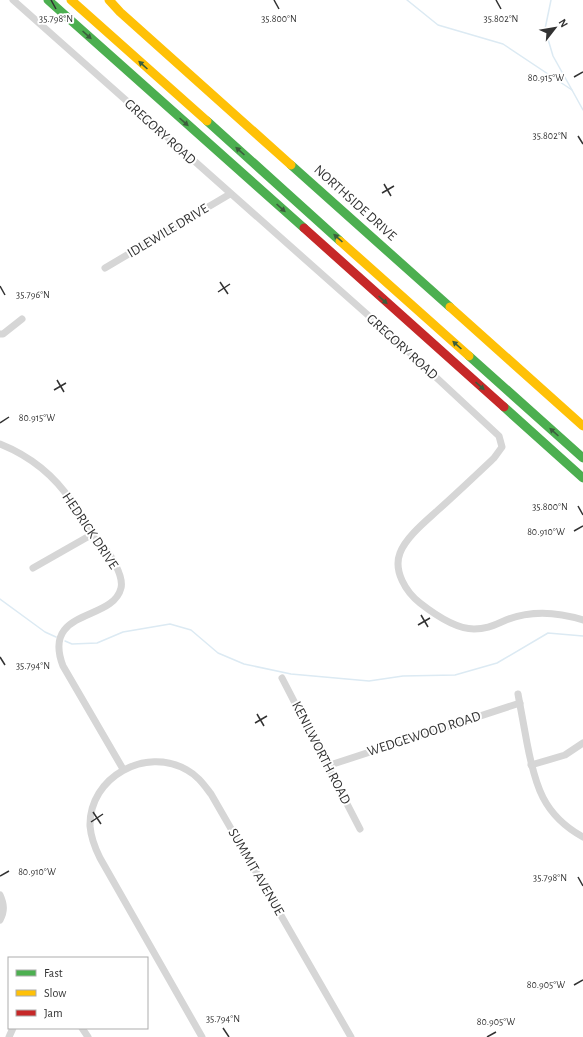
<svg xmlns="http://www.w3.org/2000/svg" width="583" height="1037" viewBox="0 0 583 1037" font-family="'Alegreya Sans',sans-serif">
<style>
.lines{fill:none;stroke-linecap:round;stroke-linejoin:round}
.stream{stroke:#dceaf3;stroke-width:1.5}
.street{stroke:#d6d6d6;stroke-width:7}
.fast{stroke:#4caf50;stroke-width:9}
.slow{stroke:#ffc107;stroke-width:9}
.jam{stroke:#c62828;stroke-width:9}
.oneway{fill:#3b5e3c}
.ticks{fill:none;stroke:#323232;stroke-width:1.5}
.labels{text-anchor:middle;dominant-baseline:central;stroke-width:4;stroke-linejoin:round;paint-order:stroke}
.street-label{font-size:14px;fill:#323232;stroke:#fff}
.ticks-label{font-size:10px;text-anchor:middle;fill:#323232;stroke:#fff;stroke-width:4;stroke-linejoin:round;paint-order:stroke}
</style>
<rect width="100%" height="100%" fill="#fff"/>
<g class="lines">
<!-- stream -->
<g class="stream">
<path d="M 407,0 L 438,25 L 503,44 L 572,90 L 583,110"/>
<path d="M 551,0 L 545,29 L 553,56 L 572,90"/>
<path d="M 0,599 L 45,632 L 56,637"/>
<path d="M 65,641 L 72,644 L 97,643 L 123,632 L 170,624 L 191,630 L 218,653 L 244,664 L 291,674 L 369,681 L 403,676 L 455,675 L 497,663 L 548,633 L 583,636"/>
</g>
<!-- street -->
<g class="street">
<path d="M 13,0 L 396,340 L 499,436 L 502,447 L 494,458 C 476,475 457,493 438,510 C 426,521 406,537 400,553 C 393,571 406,592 420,603 C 434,614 455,629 474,629 C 487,629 494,625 506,620 C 531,610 558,612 583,620"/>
<path d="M 105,268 L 230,194"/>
<path d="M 0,334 L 3,334 L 22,319"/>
<path d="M 0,444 C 30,456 54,475 72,502 C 79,513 83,525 91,534 C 94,538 98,541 102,545 C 110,553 124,576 121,588 C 113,622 41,608 63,666 L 123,769"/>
<path d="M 33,568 L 91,535"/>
<path d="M 282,678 L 360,829"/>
<path d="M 518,694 C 521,710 524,726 527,743 C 535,785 543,815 583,837"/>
<path d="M 531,765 L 565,755 L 583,743"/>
<path d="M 327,766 L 520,703"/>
<path d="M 0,895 C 4,904 5,911 0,920"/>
<path d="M 82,1028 L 88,1037"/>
<path d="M 9,1037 L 13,1028"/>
<path d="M 202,1037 L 100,858 C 95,848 91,838 90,826 C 89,777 146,746 187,770 C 198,776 204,785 211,794 L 351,1037"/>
</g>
<!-- fast -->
<g class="fast">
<path d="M 48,0 L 304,228"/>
<path d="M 207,121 L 340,241"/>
<path d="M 291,165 L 450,307"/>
<path d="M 469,356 L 583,458"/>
<path d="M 504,407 L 583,478"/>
</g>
<!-- slow -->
<g class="slow">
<path d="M 71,0 L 207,121"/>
<path d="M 109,0 L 120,12 L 291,165"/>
<path d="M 340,241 L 469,356"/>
<path d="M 450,307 L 583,426"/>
</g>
<!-- jam -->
<path class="jam" d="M 304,228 L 504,407"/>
</g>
<!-- one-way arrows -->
<defs><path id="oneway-solid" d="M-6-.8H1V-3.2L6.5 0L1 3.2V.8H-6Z"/></defs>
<g class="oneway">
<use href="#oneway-solid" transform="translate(87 35) rotate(42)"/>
<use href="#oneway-solid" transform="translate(143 65) rotate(-138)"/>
<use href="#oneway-solid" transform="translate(184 122) rotate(42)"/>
<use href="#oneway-solid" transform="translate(240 151) rotate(-138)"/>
<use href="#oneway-solid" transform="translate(281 208) rotate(42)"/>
<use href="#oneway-solid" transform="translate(338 238) rotate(-138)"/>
<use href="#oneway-solid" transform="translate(383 300) rotate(42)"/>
<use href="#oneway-solid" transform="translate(457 345) rotate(-138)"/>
<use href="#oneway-solid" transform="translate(480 386) rotate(42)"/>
<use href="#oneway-solid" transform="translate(554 432) rotate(-138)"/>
</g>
<!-- ticks -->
<path class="ticks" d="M 51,0 L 56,9M 274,0 L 279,9M 496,0 L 501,9M 574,77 L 583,72M 578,136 L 583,144M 384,184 L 391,196M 382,193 L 394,186M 220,282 L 228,294M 0,286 L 5,295M 218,292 L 230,284M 57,380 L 64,392M 54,390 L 66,383M 0,423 L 9,417M 578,506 L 583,515M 574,531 L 583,526M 421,615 L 428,627M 418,625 L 430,618M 0,657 L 5,665M 257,714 L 264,726M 255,723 L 267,716M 93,812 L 101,824M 91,822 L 103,814M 0,876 L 9,871M 578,877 L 583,886M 574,985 L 583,980M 223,1028 L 229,1037M 487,1037 L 496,1032"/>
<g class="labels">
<!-- street labels -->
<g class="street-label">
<text transform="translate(160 132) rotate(42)">GREGORY ROAD</text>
<text transform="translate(355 203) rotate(42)">NORTHSIDE DRIVE</text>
<text transform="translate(168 231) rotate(-31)">IDLEWILE DRIVE</text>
<text transform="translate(402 347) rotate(42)">GREGORY ROAD</text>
<text transform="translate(90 531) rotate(56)">HEDRICK DRIVE</text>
<text transform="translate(424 734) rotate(-18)">WEDGEWOOD ROAD</text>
<text transform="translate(321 753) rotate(63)">KENILWORTH ROAD</text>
<text transform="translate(256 872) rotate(60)">SUMMIT AVENUE</text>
</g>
</g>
<g class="ticks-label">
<text x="56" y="22">35.798°N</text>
<text x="279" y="22">35.800°N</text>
<text x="501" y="22">35.802°N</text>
<text x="546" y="81">80.915°W</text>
<text x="550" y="139">35.802°N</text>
<text x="33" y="298">35.796°N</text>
<text x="37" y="421">80.915°W</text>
<text x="550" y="510">35.800°N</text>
<text x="546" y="535">80.910°W</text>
<text x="33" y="669">35.794°N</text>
<text x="37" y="875">80.910°W</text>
<text x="550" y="881">35.798°N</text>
<text x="546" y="988">80.905°W</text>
<text x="223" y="1022">35.794°N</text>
<text x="496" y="1025">80.905°W</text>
</g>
<!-- legend -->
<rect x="8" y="957" width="140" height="72" fill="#ffffff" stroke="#adadad"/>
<rect x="16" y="970" width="20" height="6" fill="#4caf50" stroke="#adadad"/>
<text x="44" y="977" font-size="12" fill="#323232">Fast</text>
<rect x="16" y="990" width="20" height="6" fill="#ffc107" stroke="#adadad"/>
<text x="44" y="997" font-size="12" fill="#323232">Slow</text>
<rect x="16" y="1010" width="20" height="6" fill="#c62828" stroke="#adadad"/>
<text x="44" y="1017" font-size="12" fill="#323232">Jam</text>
<!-- north arrow -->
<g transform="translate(555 28) rotate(59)" stroke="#ffffff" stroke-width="3" paint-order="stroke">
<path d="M0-3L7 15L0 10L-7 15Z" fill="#323232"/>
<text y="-6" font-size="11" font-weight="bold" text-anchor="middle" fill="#323232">N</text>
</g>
</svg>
